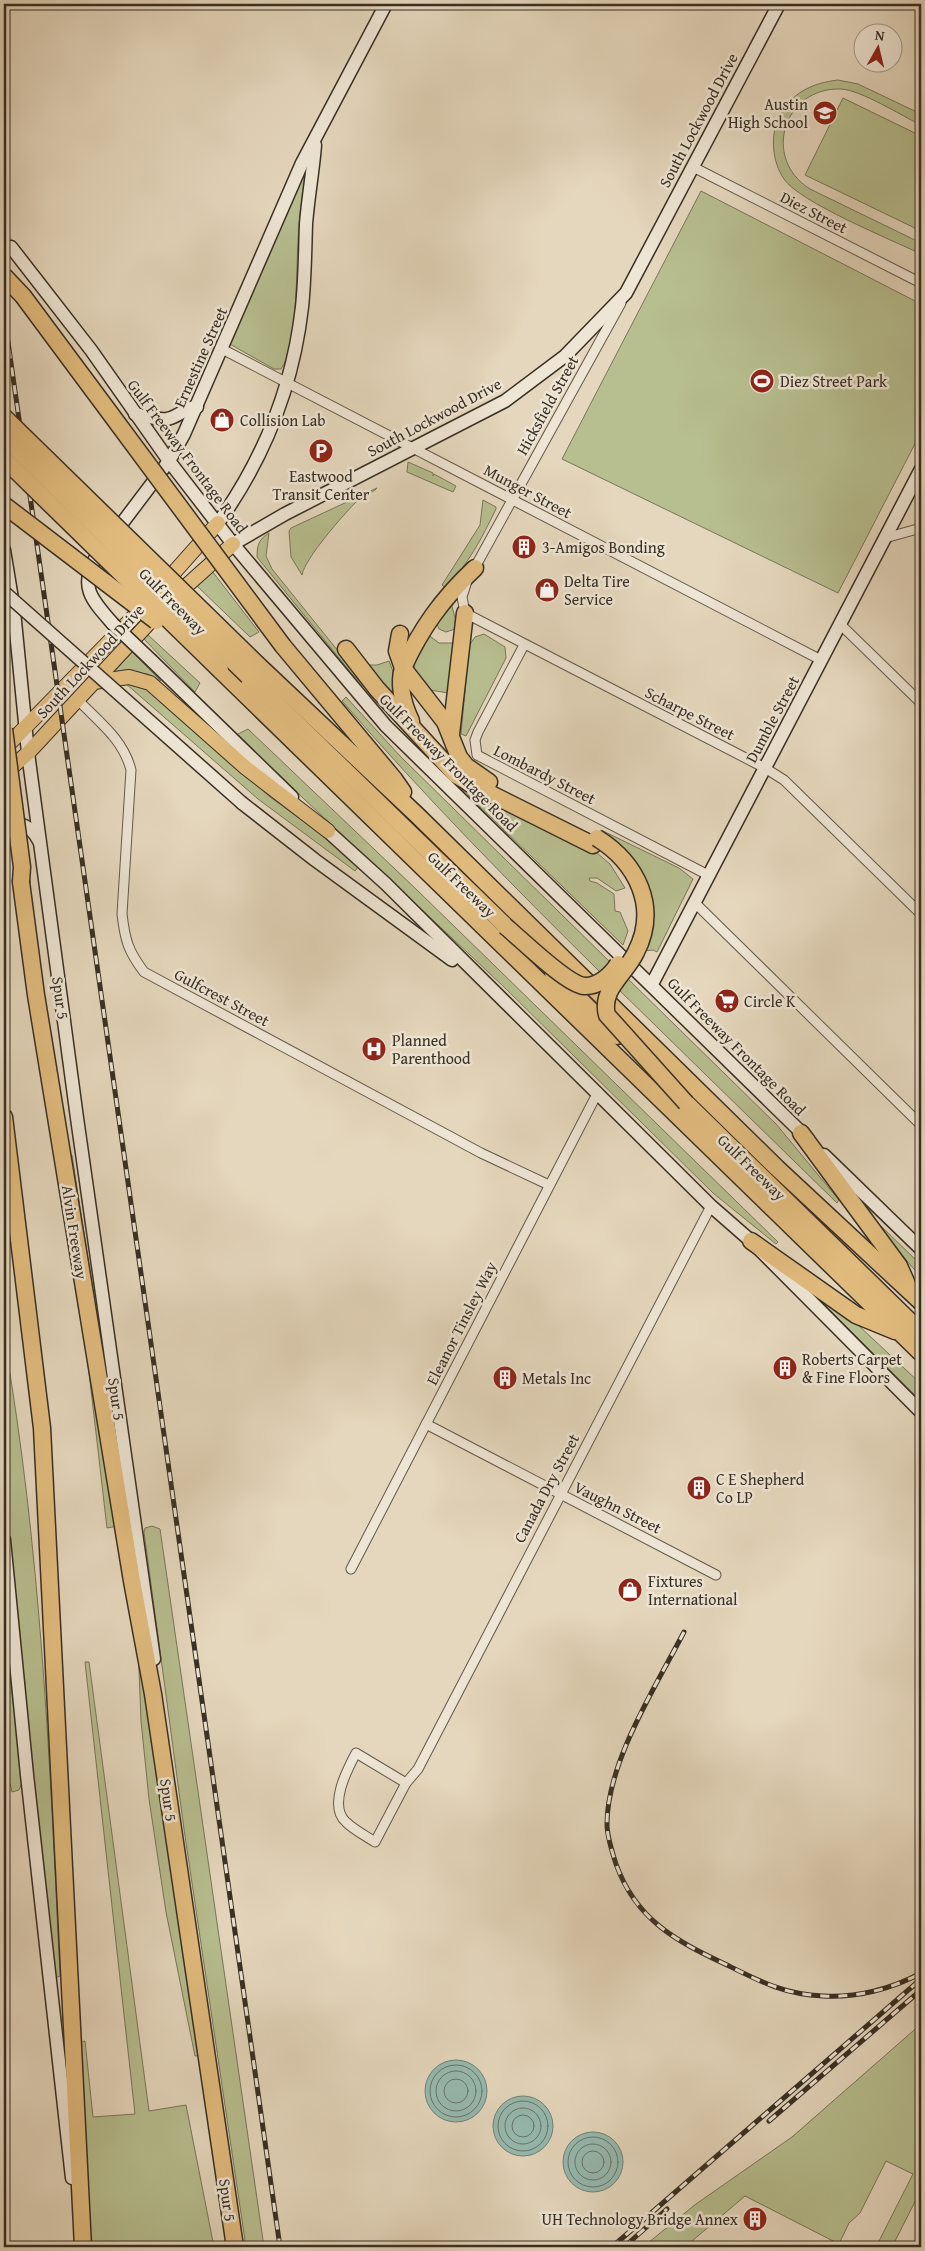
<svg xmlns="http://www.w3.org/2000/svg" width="925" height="2251" viewBox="0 0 925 2251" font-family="'Gentium Book Plus',serif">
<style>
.green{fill:#b7be8f;stroke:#78765a}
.water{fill:#96bab0;stroke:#708278}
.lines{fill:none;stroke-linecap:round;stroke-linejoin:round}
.shore{stroke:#67746a;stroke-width:1}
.secondary-tunnel{stroke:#c2b59e;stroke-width:12;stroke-dasharray:12 6;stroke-linecap:butt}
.street-casing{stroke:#63594a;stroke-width:11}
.secondary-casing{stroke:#382f24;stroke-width:15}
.primary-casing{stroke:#382f24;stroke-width:16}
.highway-casing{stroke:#382f24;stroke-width:19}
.street{stroke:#eee5d4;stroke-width:9}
.secondary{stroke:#eee5d4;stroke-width:12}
.primary{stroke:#e2bc7e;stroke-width:14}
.highway{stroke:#e2bc7e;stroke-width:16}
.rail-casing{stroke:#382f24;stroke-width:5}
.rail{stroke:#eee5d4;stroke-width:3;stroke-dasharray:9;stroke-linecap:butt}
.secondary-bridge-casing{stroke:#382f24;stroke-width:15;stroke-linecap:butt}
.highway-bridge-casing{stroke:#382f24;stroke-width:19;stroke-linecap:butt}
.secondary-bridge{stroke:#eee5d4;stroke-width:12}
.highway-bridge{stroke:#e2bc7e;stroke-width:16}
.labels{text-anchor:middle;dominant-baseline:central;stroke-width:5;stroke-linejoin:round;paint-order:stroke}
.poi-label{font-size:16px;fill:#382f24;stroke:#eee5d4;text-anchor:start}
.street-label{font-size:16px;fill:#382f24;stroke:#eee5d4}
</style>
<rect width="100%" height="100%" fill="#e5d7bd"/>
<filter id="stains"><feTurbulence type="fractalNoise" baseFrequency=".004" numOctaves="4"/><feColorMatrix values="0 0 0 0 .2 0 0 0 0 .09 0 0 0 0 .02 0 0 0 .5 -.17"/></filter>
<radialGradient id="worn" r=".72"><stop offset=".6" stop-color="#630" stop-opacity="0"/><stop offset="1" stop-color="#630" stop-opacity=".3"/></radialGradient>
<!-- green -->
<g class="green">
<path d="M 838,80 L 858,84 L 921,114 L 921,125 C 902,116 861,90 841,89 C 784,87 761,158 810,189 L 921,243 L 921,254 C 892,240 799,202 784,179 C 772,162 770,135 779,117 C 791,93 812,83 838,80 Z"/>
<path d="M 843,98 L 921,136 L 921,231 L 805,175 Z"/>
<path d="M 307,168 C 303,192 299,216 298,240 C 296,271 298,345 281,369 L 274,369 L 228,343 Z"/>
<path d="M 701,191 L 921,304 L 921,432 L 838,593 L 562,459 Z"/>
<path d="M 408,462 L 433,473 L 433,476 L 434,474 L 456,486 L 453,492 L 407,472 Z"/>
<path d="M 377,488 C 372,494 364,494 358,500 C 344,514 305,558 302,575 L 291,557 L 289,531 L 291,528 Z"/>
<path d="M 483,500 L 496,507 L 496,509 C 482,538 468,565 445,588 L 442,585 L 480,525 Z"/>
<path d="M 269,533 L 266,556 L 272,569 L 359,677 L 481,795 L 597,853 L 610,864 L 625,888 L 616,891 L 597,878 L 589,878 L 590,881 L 597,883 L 614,894 L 615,911 L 620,912 L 628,931 L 623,945 L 442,770 L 352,674 L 257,557 C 257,545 259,539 269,533 Z"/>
<path d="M 212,571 L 259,632 L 250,637 L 196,585 Z"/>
<path d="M 450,599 L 457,625 L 455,629 L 446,632 L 439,629 L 436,622 Z"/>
<path d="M 147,634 L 200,683 L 195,692 L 143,638 Z"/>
<path d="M 427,634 L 439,643 L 454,643 L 448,693 L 430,690 C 407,662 410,665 427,634 Z"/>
<path d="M 484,634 L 505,647 L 506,658 L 466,736 L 461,734 L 469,646 L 475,637 Z"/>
<path d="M 132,652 L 161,681 L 147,674 L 113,673 Z"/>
<path d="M 389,661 L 394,674 L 396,693 L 385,688 L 366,665 L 377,665 Z"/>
<path d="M 125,683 L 146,687 L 270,797 L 317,831 L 358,867 L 355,871 L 258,799 Z"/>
<path d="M 346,697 L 401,757 L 612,964 L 601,973 C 512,885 424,796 342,701 Z"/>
<path d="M 248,729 L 417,890 L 778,1242 L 776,1244 L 713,1193 L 503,986 L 236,735 Z"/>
<path d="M 601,830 L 679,868 L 693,879 L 657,952 L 653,950 L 642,951 L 649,908 L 600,832 Z"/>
<path d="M 625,976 L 776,1124 L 839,1200 L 837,1203 L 616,987 Z"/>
<path d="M 72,1155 L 135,1567 L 203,2055 L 195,2056 L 166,1912 L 149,1799 L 141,1721 L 138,1644 L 124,1525 L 107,1528 L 64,1156 Z"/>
<path d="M 881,1226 L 921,1265 L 921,1277 L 878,1228 Z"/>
<path d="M 803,1283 L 842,1310 L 921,1384 L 921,1401 Z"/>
<path d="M 4,1338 C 41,1549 50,1763 60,1976 L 55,1978 L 4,1504 Z"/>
<path d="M 152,1526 L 160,1529 L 264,2247 L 246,2247 L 184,1829 L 144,1532 L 145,1528 Z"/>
<path d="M 4,1647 L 8,1654 L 22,1783 L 19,1790 L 12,1792 L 10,1783 L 7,1783 L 8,1793 L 4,1793 Z"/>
<path d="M 85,1662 L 89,1662 L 149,2111 L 186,2105 L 214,2247 L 91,2247 L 80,2042 L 85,2041 L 93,2117 L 135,2114 Z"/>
<path d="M 921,2024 L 921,2190 L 892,2247 L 876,2247 L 913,2174 L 886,2161 L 860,2213 L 849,2223 L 839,2244 L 745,2196 L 685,2247 L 643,2247 L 696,2204 L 792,2137 Z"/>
</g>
<!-- water -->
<g class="water">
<circle cx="456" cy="2091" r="31"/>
<circle cx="523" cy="2126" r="30"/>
<circle cx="593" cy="2162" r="30"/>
</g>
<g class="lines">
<!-- shore -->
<g class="shore">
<circle cx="456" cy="2091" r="26"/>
<circle cx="456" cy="2091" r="20"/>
<circle cx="456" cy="2091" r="12"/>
<circle cx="523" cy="2126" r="25"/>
<circle cx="523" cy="2126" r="18"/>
<circle cx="523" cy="2126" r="11"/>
<circle cx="593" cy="2162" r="25"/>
<circle cx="593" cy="2162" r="18"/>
<circle cx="593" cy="2162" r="11"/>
</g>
<!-- secondary-tunnel -->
<path class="secondary-tunnel" d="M 4,239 L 11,247"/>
<defs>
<g id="street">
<path d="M 693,167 L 921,283"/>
<path d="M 222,349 L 821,660"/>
<path d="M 885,538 L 921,528"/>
<path d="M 474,569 L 621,303"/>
<path d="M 467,581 L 462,597 L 465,613 L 765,768 L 784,780 L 921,914"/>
<path d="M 840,624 L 921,703"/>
<path d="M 524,645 L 478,732 L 475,740 L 477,755 L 708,875"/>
<path d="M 78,700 C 99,722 123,739 131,770 L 122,914 C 125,940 128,951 144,972 L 481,1153 L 549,1185"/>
<path d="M 694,902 L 921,1125"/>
<path d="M 426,1424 L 716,1575"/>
<path d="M 351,1569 L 598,1092"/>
<path d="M 356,1753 L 406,1783 L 375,1842 C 366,1836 354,1830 346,1822 C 328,1806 347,1770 356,1753 Z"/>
<path d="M 406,1783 L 418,1769 L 711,1206"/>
</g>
<g id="secondary">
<path d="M 11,247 L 91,350 L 169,461 L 233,544 L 386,726 L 808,1139"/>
<path d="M 135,414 C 145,416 157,420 167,419 C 178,417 188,406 197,407"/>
<path d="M 218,523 C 265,457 293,387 302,307 C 305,279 305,252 306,224 C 308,198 313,171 315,145"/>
<path d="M 233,544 L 285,514 L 505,401 L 565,356 L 626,293 L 779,4"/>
<path d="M 4,550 L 14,611 L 28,753 L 77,1118 L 154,1659"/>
<path d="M 113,624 C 93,601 79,588 95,559 L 169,461 L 184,434 L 302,163 L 386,4"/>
<path d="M 152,661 L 292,797"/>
<path d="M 242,803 L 315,860 L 452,960"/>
<path d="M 4,823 C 21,823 31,825 39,841"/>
<path d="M 321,825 L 386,884 L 711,1206 L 751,1241 L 921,1412"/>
<path d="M 652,984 L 921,469"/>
<path d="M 824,1155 L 921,1249"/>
<path d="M 4,1540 L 27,1775 L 72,2178"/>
</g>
<g id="primary">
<path d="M 162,586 L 218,523"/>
<path d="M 174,597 L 233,544"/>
<path d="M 94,682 L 129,677 L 150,683 L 246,768 L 328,831"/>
<path d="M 4,749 L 148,602"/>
<path d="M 4,774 L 28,753 L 159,612"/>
</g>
<g id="highway">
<path d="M 400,634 L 397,651 L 403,668 L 445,722 L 459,757 L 466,766 L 489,782"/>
<path d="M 283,646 L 394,779 L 403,792"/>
<path d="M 346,649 L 377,689 L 456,775 L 471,784 L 593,845"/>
<path d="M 257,664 L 417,815 L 777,1168 L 921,1302"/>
<path d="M 220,670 L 921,1353"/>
<path d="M 248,676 L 516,936"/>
<path d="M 411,721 C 404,706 398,685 403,668 C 421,628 443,598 475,568"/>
<path d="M 451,734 L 465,613"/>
<path d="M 21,882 L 36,995 L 132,1581 L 153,1694 L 235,2247"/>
<path d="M 553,973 L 617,1036"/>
<path d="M 676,1093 L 921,1332"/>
<path d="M 4,1117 L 42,1428 L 83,2247"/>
<path d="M 801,1133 L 899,1266 L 907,1284"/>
<path d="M 751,1241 L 856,1315 L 895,1331"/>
</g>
</defs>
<!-- street casing -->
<use href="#street" class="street-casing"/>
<!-- secondary casing -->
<use href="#secondary" class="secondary-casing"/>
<!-- primary casing -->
<use href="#primary" class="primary-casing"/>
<!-- highway casing -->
<use href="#highway" class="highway-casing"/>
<!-- street -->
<use href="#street" class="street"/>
<!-- secondary -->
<use href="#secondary" class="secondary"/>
<!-- primary -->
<use href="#primary" class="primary"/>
<!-- highway -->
<use href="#highway" class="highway"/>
<defs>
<g id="rail">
<path d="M 4,314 L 280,2247"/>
<path d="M 684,1632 C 656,1686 607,1762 607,1824 C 607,1837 612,1851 616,1864 C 636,1920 676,1941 727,1965 C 761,1982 784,1994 823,1996 C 856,1998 892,1989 921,1973"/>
<path d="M 769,2121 L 921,1990"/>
<path d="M 612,2247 L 921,1979"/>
<path d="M 624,2247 L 667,2209"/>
</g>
</defs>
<!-- rail casing -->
<use href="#rail" class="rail-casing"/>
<!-- rail -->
<use href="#rail" class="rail"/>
<defs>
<g id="secondary-bridge">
<path d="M 4,592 L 242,803"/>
<path d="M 113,624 L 152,661"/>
</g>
<g id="highway-bridge">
<path d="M 4,276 L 23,296 L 283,646"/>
<path d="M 4,417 L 257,664"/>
<path d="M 4,437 L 248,676"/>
<path d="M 4,459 L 220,670"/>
<path d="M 4,505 L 156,621"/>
<path d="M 4,729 L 22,867 L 21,882"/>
<path d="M 597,838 C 637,863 659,907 636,952 C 626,974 600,989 607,1015 L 686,1103"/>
<path d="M 505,926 C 521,939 566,984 584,986 C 598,987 611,975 618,964"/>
</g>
</defs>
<!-- secondary-bridge casing -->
<use href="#secondary-bridge" class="secondary-bridge-casing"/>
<!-- highway-bridge casing -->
<use href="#highway-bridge" class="highway-bridge-casing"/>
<!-- secondary-bridge -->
<use href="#secondary-bridge" class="secondary-bridge"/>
<!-- highway-bridge -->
<use href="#highway-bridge" class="highway-bridge"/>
</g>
<!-- icons -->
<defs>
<symbol id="school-disc" viewBox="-11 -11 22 22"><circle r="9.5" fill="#8f2418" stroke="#eee5d4"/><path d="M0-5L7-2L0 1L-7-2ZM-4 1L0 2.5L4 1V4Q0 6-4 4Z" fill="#fff"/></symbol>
<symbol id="stadium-disc" viewBox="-11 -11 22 22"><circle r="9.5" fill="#8f2418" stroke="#eee5d4"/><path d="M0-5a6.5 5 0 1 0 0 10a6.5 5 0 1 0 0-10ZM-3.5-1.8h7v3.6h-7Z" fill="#fff"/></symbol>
<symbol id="shop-disc" viewBox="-11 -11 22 22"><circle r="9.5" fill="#8f2418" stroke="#eee5d4"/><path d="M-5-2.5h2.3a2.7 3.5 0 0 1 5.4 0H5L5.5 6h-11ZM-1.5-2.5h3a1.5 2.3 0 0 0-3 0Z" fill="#fff"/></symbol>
<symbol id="parking-disc" viewBox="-11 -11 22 22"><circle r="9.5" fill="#8f2418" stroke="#eee5d4"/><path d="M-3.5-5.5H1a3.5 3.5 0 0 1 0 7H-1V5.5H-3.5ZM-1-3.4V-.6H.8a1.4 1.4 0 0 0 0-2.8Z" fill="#fff"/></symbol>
<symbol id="building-disc" viewBox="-11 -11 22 22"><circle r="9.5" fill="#8f2418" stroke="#eee5d4"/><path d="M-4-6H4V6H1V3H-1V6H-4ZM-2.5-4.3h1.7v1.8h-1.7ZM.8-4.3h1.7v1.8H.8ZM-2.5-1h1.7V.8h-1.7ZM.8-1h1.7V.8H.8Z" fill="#fff"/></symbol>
<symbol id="supermarket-disc" viewBox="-11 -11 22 22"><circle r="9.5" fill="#8f2418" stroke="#eee5d4"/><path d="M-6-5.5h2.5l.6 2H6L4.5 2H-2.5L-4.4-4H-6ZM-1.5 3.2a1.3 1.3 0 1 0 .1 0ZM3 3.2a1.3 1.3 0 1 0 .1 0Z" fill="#fff"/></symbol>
<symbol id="hospital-disc" viewBox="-11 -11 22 22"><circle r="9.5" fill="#8f2418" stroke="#eee5d4"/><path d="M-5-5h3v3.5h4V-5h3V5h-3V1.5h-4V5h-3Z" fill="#fff"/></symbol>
</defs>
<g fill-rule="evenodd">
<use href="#school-disc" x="811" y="99" width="28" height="28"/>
<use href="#stadium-disc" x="748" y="367" width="28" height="28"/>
<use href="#shop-disc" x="208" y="406" width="28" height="28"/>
<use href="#parking-disc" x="307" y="437" width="28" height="28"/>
<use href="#building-disc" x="510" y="533" width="28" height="28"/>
<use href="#shop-disc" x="533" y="576" width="28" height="28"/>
<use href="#supermarket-disc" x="713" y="987" width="28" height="28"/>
<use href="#hospital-disc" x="360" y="1035" width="28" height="28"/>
<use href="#building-disc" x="771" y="1354" width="28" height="28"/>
<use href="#building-disc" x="491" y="1364" width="28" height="28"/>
<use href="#building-disc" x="685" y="1474" width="28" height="28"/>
<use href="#shop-disc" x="616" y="1576" width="28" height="28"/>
<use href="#building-disc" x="741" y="2205" width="28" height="28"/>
</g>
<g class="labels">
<!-- poi labels -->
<g class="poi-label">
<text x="808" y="104" text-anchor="end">Austin<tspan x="808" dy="18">High School</tspan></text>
<text x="780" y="381">Diez Street Park</text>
<text x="240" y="420">Collision Lab</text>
<text x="321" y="476" text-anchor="middle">Eastwood<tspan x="321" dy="18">Transit Center</tspan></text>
<text x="542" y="547">3-Amigos Bonding</text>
<text x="564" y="581">Delta Tire<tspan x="564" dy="18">Service</tspan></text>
<text x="744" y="1001">Circle K</text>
<text x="392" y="1040">Planned<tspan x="392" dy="18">Parenthood</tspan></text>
<text x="802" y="1359">Roberts Carpet<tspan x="802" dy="18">&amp; Fine Floors</tspan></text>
<text x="522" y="1378">Metals Inc</text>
<text x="716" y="1479">C E Shepherd<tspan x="716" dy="18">Co LP</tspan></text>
<text x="648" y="1581">Fixtures<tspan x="648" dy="18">International</tspan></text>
<text x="738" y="2219" text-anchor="end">UH Technology Bridge Annex</text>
</g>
<!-- street labels -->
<g class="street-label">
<text transform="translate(698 120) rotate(-62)">South Lockwood Drive</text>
<text transform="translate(814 212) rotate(27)">Diez Street</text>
<text transform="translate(200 357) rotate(-66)">Ernestine Street</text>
<text transform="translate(547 405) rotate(-61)">Hicksfield Street</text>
<text transform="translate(434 417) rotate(-28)">South Lockwood Drive</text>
<text transform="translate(188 456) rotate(53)">Gulf Freeway Frontage Road</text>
<text transform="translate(528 491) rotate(28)">Munger Street</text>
<text transform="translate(173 601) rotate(45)">Gulf Freeway</text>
<text transform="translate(90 661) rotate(-47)">South Lockwood Drive</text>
<text transform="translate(690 713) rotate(27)">Scharpe Street</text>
<text transform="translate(772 719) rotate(-62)">Dumble Street</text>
<text transform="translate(449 762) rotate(45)">Gulf Freeway Frontage Road</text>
<text transform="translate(545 774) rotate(27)">Lombardy Street</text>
<text transform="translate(462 884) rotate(44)">Gulf Freeway</text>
<text transform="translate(222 997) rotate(28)">Gulfcrest Street</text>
<text transform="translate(61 998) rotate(82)">Spur 5</text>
<text transform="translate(737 1046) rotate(45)">Gulf Freeway Frontage Road</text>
<text transform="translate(752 1167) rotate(44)">Gulf Freeway</text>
<text transform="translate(75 1232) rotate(81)">Alvin Freeway</text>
<text transform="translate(461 1323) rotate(-63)">Eleanor Tinsley Way</text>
<text transform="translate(117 1399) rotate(82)">Spur 5</text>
<text transform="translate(546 1488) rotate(-62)">Canada Dry Street</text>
<text transform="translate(618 1507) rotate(27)">Vaughn Street</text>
<text transform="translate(169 1800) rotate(82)">Spur 5</text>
<text transform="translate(228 2200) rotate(82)">Spur 5</text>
</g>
</g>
<!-- margin -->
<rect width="925" height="2251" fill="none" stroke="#e5d7bd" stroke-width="20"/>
<rect x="5" y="5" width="915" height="2241" fill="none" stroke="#382f24" stroke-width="2.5"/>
<rect x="10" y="10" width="905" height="2231" fill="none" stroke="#382f24"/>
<!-- north arrow -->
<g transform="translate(878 48) rotate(8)"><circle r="24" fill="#eee5d4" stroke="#a59c8e"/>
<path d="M0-4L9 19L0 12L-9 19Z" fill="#8f2418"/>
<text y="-8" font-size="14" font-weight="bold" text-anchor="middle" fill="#382f24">N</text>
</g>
<rect width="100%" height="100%" filter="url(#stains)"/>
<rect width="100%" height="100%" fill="url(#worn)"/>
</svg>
